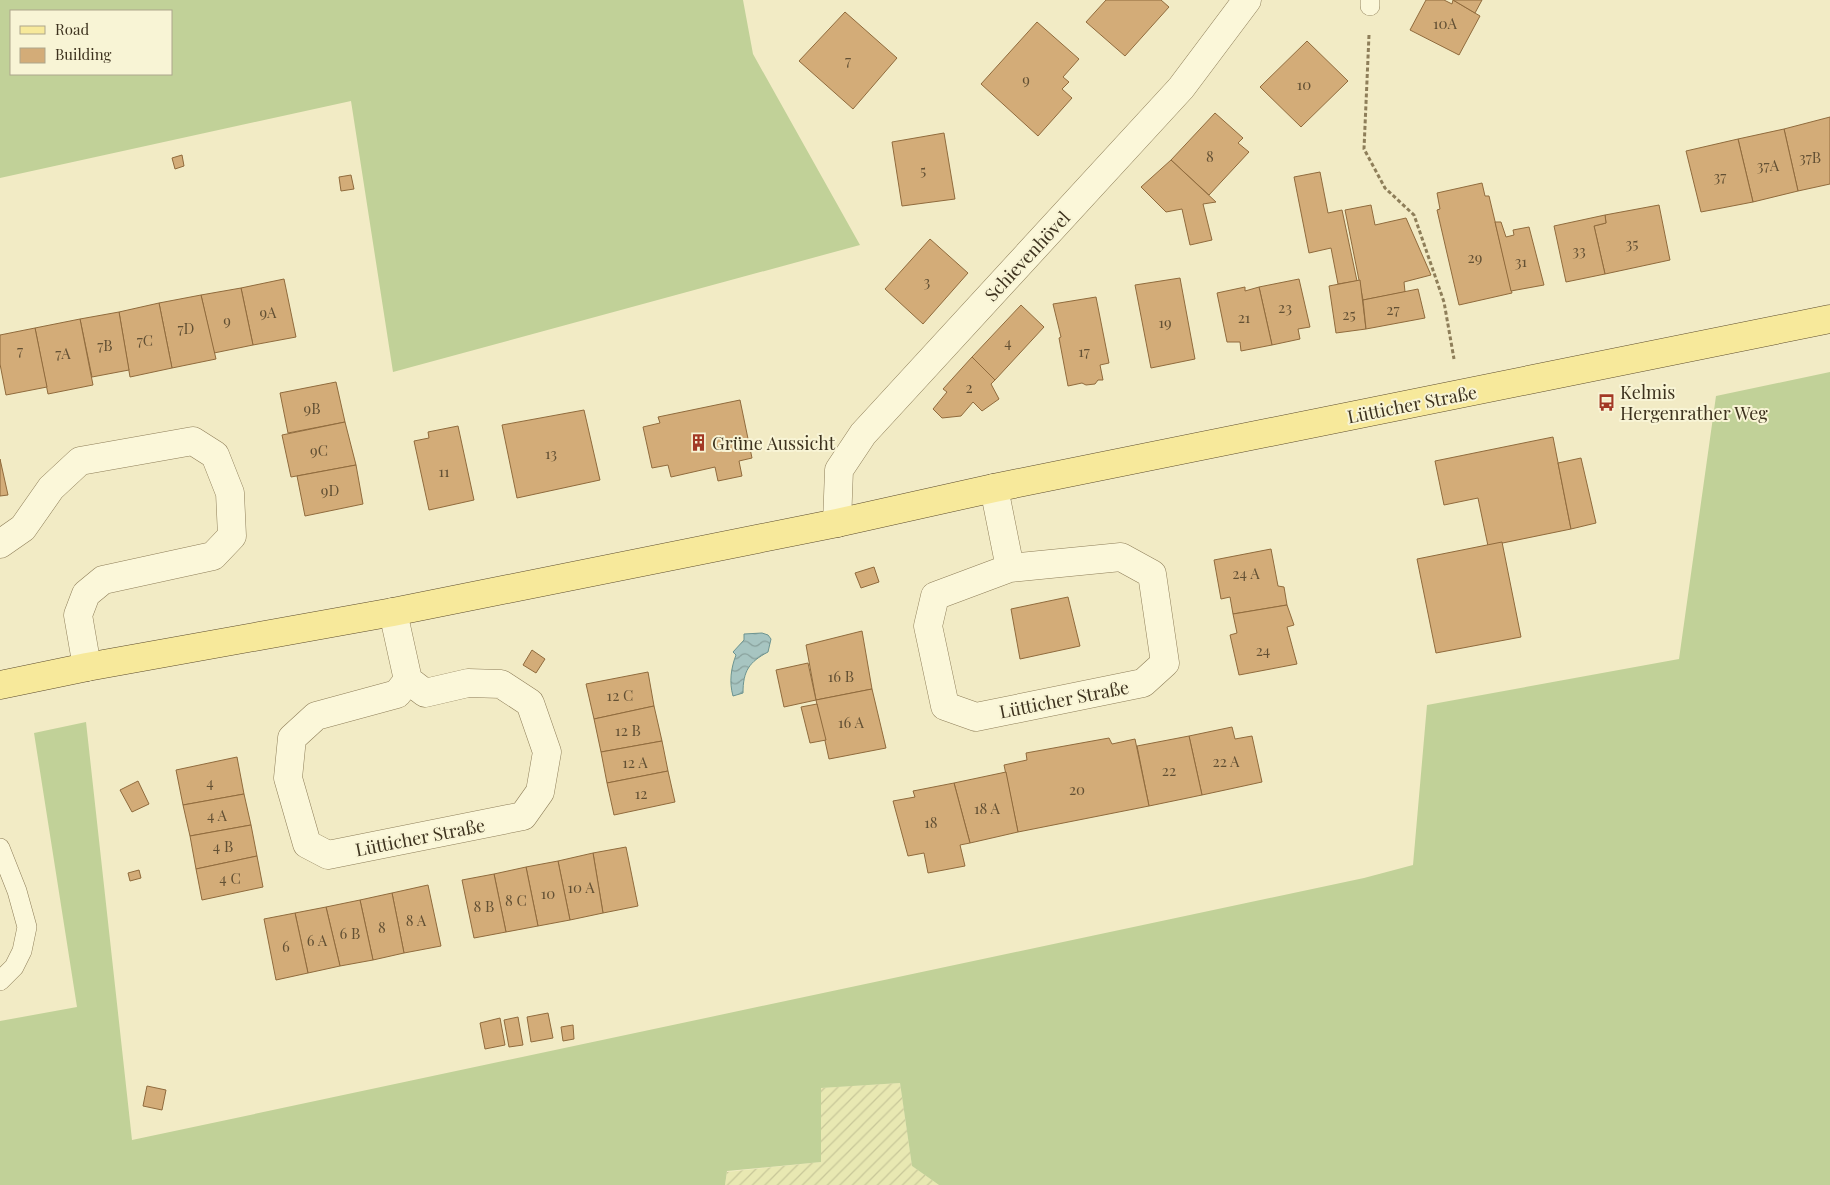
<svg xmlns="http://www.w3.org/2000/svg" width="1830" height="1185" viewBox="0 0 1830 1185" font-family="'Playfair Display',serif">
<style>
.farmland{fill:url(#farmland-furrows)}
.grass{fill:#c1d198;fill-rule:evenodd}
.water{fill:url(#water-waves);stroke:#6c9491}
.building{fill:#d3ac78;stroke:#906b3d}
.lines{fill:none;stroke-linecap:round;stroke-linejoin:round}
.lane-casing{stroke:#8e7e59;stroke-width:20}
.street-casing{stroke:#8e7e59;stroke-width:29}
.primary-casing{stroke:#5c4b2d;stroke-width:29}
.path{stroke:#8e7e59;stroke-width:3;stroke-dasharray:4 2.5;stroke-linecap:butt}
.lane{stroke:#fbf7d9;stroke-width:19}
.street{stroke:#fbf7d9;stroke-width:28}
.primary{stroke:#f7e99b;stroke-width:28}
.labels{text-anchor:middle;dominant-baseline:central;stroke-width:4;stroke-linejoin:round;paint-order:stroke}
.number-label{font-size:15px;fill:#625034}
.street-label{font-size:18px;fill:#3d321e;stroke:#f8f4d5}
.poi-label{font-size:18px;fill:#3d321e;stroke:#f8f4d5;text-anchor:start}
</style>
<defs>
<pattern id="farmland-furrows" width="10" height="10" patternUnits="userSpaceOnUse" patternTransform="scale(1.25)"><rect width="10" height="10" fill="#e8e8b2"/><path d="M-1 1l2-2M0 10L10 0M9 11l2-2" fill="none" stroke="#c8c799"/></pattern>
<pattern id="water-waves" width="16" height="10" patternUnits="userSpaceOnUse" patternTransform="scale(1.25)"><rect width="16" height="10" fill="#a7c5c1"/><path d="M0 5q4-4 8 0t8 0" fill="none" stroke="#89a19c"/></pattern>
</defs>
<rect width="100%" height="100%" fill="#f2ebc5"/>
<!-- farmland -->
<path class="farmland" d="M 900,1083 L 912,1166 L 939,1185 L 725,1185 L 727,1172 L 821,1162 L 820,1088 Z"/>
<!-- grass -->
<g class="grass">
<path d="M 0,0 L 743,0 L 753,54 L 860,245 L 393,372 L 351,101 L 0,178 ZM 11,11 L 171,11 L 171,74 L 11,74 Z"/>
<path d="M 1830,372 L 1830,1185 L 939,1185 L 912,1166 L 900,1083 L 821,1088 L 821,1162 L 727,1171 L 725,1185 L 0,1185 L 0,1021 L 77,1007 L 34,733 L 86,722 L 132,1140 L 1364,878 L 1413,865 L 1427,705 L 1679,659 L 1716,396 Z"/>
</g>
<!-- water -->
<path class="water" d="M 762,633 L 768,635 L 771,639 L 768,652 C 749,662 743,671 743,693 L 733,696 C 729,682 731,668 736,655 L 733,652 L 744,640 L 744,634 Z"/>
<!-- building -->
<g class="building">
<path d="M 1106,0 L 1161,0 L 1169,7 L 1125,56 L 1086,22 Z"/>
<path d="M 1426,0 L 1444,0 L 1452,4 L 1453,0 L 1480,16 L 1459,55 L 1410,30 Z"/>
<path d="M 1453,0 L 1482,0 L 1475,13 Z"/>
<path d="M 845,12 L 897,58 L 853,109 L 799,61 Z"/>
<path d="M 1037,22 L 1079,59 L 1063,77 L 1069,82 L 1062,89 L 1072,98 L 1038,136 L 981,84 Z"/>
<path d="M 1307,41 L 1348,81 L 1301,127 L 1260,87 Z"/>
<path d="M 1215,113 L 1243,138 L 1238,143 L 1249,152 L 1209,195 L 1171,160 Z"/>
<path d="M 1830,117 L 1830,184 L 1798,191 L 1784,129 Z"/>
<path d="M 1784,129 L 1798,191 L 1753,202 L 1738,139 Z"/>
<path d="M 944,133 L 955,199 L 902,206 L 892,142 Z"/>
<path d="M 1738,139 L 1753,202 L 1701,212 L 1686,151 Z"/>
<path d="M 182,155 L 184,166 L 175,169 L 172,158 Z"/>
<path d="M 1171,160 L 1216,202 L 1203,204 L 1212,240 L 1190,245 L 1182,209 L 1166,212 L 1141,187 Z"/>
<path d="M 1320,172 L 1328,213 L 1342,210 L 1357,281 L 1338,284 L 1331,248 L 1309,253 L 1294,177 Z"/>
<path d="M 351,175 L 354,189 L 341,191 L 339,177 Z"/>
<path d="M 1482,183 L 1485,196 L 1489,196 L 1512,293 L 1459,305 L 1437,210 L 1440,209 L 1437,193 Z"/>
<path d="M 1371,205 L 1375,225 L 1406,218 L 1431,275 L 1404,282 L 1405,292 L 1363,300 L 1345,210 Z"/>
<path d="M 1659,205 L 1670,260 L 1605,274 L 1594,226 L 1606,223 L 1605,215 Z"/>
<path d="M 1605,215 L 1606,223 L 1594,226 L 1605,274 L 1566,282 L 1554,226 Z"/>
<path d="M 1495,222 L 1501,222 L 1506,237 L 1514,235 L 1513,230 L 1529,227 L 1544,285 L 1511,291 Z"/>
<path d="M 930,239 L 968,273 L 923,324 L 885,289 Z"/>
<path d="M 1180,278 L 1195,359 L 1151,368 L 1135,285 Z"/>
<path d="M 284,279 L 296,337 L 253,345 L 241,288 Z"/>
<path d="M 1299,279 L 1310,327 L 1298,329 L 1300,339 L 1272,345 L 1259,287 Z"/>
<path d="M 1360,280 L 1366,329 L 1336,333 L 1329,286 Z"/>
<path d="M 1245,287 L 1245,291 L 1259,287 L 1272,345 L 1241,351 L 1240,342 L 1227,342 L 1217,293 Z"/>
<path d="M 241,288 L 253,345 L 214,353 L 201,295 Z"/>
<path d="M 1418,289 L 1425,318 L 1366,329 L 1363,300 Z"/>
<path d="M 201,295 L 216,359 L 172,368 L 159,303 Z"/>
<path d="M 1096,297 L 1109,363 L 1100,365 L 1103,380 L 1098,380 L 1095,384 L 1086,385 L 1082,383 L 1068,386 L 1059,338 L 1061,337 L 1053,304 Z"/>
<path d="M 159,303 L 172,368 L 130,377 L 119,312 Z"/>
<path d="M 1021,305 L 1044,327 L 995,380 L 972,357 Z"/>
<path d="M 119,312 L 129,370 L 92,377 L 80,319 Z"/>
<path d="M 80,319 L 93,385 L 48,394 L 35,328 Z"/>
<path d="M 35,328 L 47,387 L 6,395 L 0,364 L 0,335 Z"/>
<path d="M 972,357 L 995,380 L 991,384 L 999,399 L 982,411 L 973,402 L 961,416 L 942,418 L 933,409 L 947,392 L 943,389 Z"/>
<path d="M 336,382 L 345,422 L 288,433 L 280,393 Z"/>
<path d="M 740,400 L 752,458 L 739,461 L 742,476 L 718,481 L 715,467 L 671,477 L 668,465 L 652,468 L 643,427 L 660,423 L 658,417 Z"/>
<path d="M 584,410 L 600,480 L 517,498 L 502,425 Z"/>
<path d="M 345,422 L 356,465 L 291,477 L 282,435 Z"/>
<path d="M 458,426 L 474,500 L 429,510 L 414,441 L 429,438 L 428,432 Z"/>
<path d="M 1553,437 L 1571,529 L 1488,546 L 1478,498 L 1444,505 L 1435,461 Z"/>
<path d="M 1581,458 L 1596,523 L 1571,529 L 1558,463 Z"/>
<path d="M 0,459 L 8,495 L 0,496 Z"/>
<path d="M 356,465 L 363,504 L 305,516 L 297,476 Z"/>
<path d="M 1502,542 L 1521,637 L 1436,653 L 1417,559 Z"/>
<path d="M 1271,549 L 1278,586 L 1284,587 L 1287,605 L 1233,614 L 1230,597 L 1221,599 L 1214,560 Z"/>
<path d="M 874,567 L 879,582 L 861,588 L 855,573 Z"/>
<path d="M 1068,597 L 1080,646 L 1020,659 L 1011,609 Z"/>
<path d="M 1287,605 L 1294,625 L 1287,627 L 1297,664 L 1239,675 L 1230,635 L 1237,633 L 1233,614 Z"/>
<path d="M 862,631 L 872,689 L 816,700 L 806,645 Z"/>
<path d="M 532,650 L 545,659 L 536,673 L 523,665 Z"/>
<path d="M 808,663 L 816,700 L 784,707 L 776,670 Z"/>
<path d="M 648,672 L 654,706 L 594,719 L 586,684 Z"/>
<path d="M 872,689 L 886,748 L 829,759 L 816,700 Z"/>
<path d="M 817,704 L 826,740 L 810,743 L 801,707 Z"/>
<path d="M 654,706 L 662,741 L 601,752 L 594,719 Z"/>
<path d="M 1232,727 L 1235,739 L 1252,736 L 1262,782 L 1202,795 L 1189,736 Z"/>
<path d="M 1189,736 L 1202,795 L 1149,806 L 1137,746 Z"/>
<path d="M 1109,738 L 1112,744 L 1135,739 L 1149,806 L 1018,832 L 1004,765 L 1027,760 L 1026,753 Z"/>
<path d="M 662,741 L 668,771 L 607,783 L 601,752 Z"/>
<path d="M 237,757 L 244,794 L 183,805 L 176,770 Z"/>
<path d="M 668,771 L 675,802 L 614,815 L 607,783 Z"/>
<path d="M 1006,772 L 1018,832 L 970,843 L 954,783 Z"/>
<path d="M 138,781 L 149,804 L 132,812 L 120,790 Z"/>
<path d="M 954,783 L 970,843 L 960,845 L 965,866 L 928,873 L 924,853 L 908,856 L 893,801 L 915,797 L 913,791 Z"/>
<path d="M 244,794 L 251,825 L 190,836 L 183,805 Z"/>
<path d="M 251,825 L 257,856 L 196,869 L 190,836 Z"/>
<path d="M 626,847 L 638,906 L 603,913 L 593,853 Z"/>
<path d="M 593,853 L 603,913 L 570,920 L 558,861 Z"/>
<path d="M 257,856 L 263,887 L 202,900 L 196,869 Z"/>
<path d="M 558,861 L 570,920 L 538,926 L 526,867 Z"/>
<path d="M 526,867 L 538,926 L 506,932 L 494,874 Z"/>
<path d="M 139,870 L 141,878 L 130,881 L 128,873 Z"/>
<path d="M 494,874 L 506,932 L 474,938 L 462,880 Z"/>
<path d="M 428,885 L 441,946 L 404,953 L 392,893 Z"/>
<path d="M 392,893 L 404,953 L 373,960 L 360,900 Z"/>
<path d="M 360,900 L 373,960 L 340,966 L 326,907 Z"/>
<path d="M 326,907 L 340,966 L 308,973 L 295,913 Z"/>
<path d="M 295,913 L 308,973 L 276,980 L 264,919 Z"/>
<path d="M 548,1013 L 553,1038 L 531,1042 L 527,1017 Z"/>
<path d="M 518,1017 L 523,1045 L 509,1047 L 504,1020 Z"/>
<path d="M 500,1018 L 505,1045 L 485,1049 L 480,1023 Z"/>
<path d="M 573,1025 L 574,1039 L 563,1041 L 561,1027 Z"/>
<path d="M 147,1086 L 166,1090 L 162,1110 L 143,1106 Z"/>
</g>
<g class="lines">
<defs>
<g id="lane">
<path d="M 1370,0 L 1370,6"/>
<path d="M 0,848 L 17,891 L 27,927 L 22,951 L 14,967 L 0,981"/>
</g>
<g id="street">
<path d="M 994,488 L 1010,568 L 935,596 L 928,626 L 945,706 L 976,717 L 1143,683 L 1165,663 L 1152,574 L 1121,557 L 1010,568"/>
<path d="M 837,523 L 839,470 L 863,434 L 1181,88 L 1247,0"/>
<path d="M 0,544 L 23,528 L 51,488 L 80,461 L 193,441 L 215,455 L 230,493 L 232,536 L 213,556 L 103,580 L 86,594 L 78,615 L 87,667"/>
<path d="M 393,612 L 408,680 L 425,693 L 468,683 L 501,684 L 530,703 L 547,752 L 540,792 L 523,816 L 328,855 L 307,844 L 288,778 L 292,738 L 316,716 L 397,694 L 408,680"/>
</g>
<path id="primary" d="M 0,685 L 87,667 L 393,612 L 837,523 L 994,488 L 1830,319"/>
</defs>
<!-- lane casing -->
<use href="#lane" class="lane-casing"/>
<!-- street casing -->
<use href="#street" class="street-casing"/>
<!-- primary casing -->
<use href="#primary" class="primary-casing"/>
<!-- path -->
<path class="path" d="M 1369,35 L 1364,149 L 1385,188 L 1414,215 L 1444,302 L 1454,359"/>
<!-- lane -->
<use href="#lane" class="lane"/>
<!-- street -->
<use href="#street" class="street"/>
<!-- primary -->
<use href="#primary" class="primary"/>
</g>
<!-- icons -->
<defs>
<symbol id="bus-bare" viewBox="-9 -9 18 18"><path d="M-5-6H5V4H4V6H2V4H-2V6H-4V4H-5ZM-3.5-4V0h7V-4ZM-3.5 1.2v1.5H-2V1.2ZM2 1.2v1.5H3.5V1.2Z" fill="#a23824" stroke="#f8f4d5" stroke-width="2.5" paint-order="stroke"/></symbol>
<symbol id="building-bare" viewBox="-9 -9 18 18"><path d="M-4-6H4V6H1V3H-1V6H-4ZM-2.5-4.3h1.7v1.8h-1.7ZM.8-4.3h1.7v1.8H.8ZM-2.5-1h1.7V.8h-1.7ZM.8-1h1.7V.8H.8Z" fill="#a23824" stroke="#f8f4d5" stroke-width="2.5" paint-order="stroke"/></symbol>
</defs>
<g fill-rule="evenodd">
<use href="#bus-bare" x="1594" y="390" width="25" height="25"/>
<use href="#building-bare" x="686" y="430" width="25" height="25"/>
</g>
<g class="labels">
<!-- number labels -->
<g class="number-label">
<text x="1445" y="23">10A</text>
<text x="848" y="60">7</text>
<text x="1026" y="79">9</text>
<text x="1304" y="84">10</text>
<text x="1210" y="156">8</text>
<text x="1810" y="157">37B</text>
<text x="1768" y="165">37A</text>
<text x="923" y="170">5</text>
<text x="1720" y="176">37</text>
<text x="1632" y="243">35</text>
<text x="1579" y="250">33</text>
<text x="1475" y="257">29</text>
<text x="1521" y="261">31</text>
<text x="927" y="281">3</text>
<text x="1285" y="307">23</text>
<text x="1393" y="309">27</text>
<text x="268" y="312">9A</text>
<text x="1349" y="314">25</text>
<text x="1244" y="317">21</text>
<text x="227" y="320">9</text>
<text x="1165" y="322">19</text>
<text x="186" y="328">7D</text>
<text x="145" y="340">7C</text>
<text x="1008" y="342">4</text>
<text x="105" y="345">7B</text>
<text x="20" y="350">7</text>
<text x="1084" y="351">17</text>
<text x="63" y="353">7A</text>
<text x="969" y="387">2</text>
<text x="312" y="408">9B</text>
<text x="319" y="450">9C</text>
<text x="551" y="453">13</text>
<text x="444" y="471">11</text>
<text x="330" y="490">9D</text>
<text x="1246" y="573">24 A</text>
<text x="1263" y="650">24</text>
<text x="841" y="676">16 B</text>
<text x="620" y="695">12 C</text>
<text x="851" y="722">16 A</text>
<text x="628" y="730">12 B</text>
<text x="1226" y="761">22 A</text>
<text x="635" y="762">12 A</text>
<text x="1169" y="770">22</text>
<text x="210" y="782">4</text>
<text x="1077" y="789">20</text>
<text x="641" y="793">12</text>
<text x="987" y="808">18 A</text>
<text x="217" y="815">4 A</text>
<text x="931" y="822">18</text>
<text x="223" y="846">4 B</text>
<text x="230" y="878">4 C</text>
<text x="581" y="887">10 A</text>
<text x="548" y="893">10</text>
<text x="516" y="900">8 C</text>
<text x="484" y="906">8 B</text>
<text x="416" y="920">8 A</text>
<text x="382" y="927">8</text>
<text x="350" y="933">6 B</text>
<text x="317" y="940">6 A</text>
<text x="286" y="946">6</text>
</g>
<!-- street labels -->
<g class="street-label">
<text transform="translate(1027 256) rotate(-47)">Schievenhövel</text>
<text transform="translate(1412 404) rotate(-11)">Lütticher Straße</text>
<text transform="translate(1064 699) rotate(-11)">Lütticher Straße</text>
<text transform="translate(420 837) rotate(-11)">Lütticher Straße</text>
</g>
<!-- poi labels -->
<g class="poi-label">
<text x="1620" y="392">Kelmis<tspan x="1620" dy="21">Hergenrather Weg</tspan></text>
<text x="712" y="443">Grüne Aussicht</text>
</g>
</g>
<!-- legend -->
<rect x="10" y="10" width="162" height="65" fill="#f8f4d5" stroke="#ada68c"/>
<rect x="20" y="26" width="25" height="8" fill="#f7e99b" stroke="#ada68c"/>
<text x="55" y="35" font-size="15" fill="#3d321e">Road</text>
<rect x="20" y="48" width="25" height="15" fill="#d3ac78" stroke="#ada68c"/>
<text x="55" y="60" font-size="15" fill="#3d321e">Building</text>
</svg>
